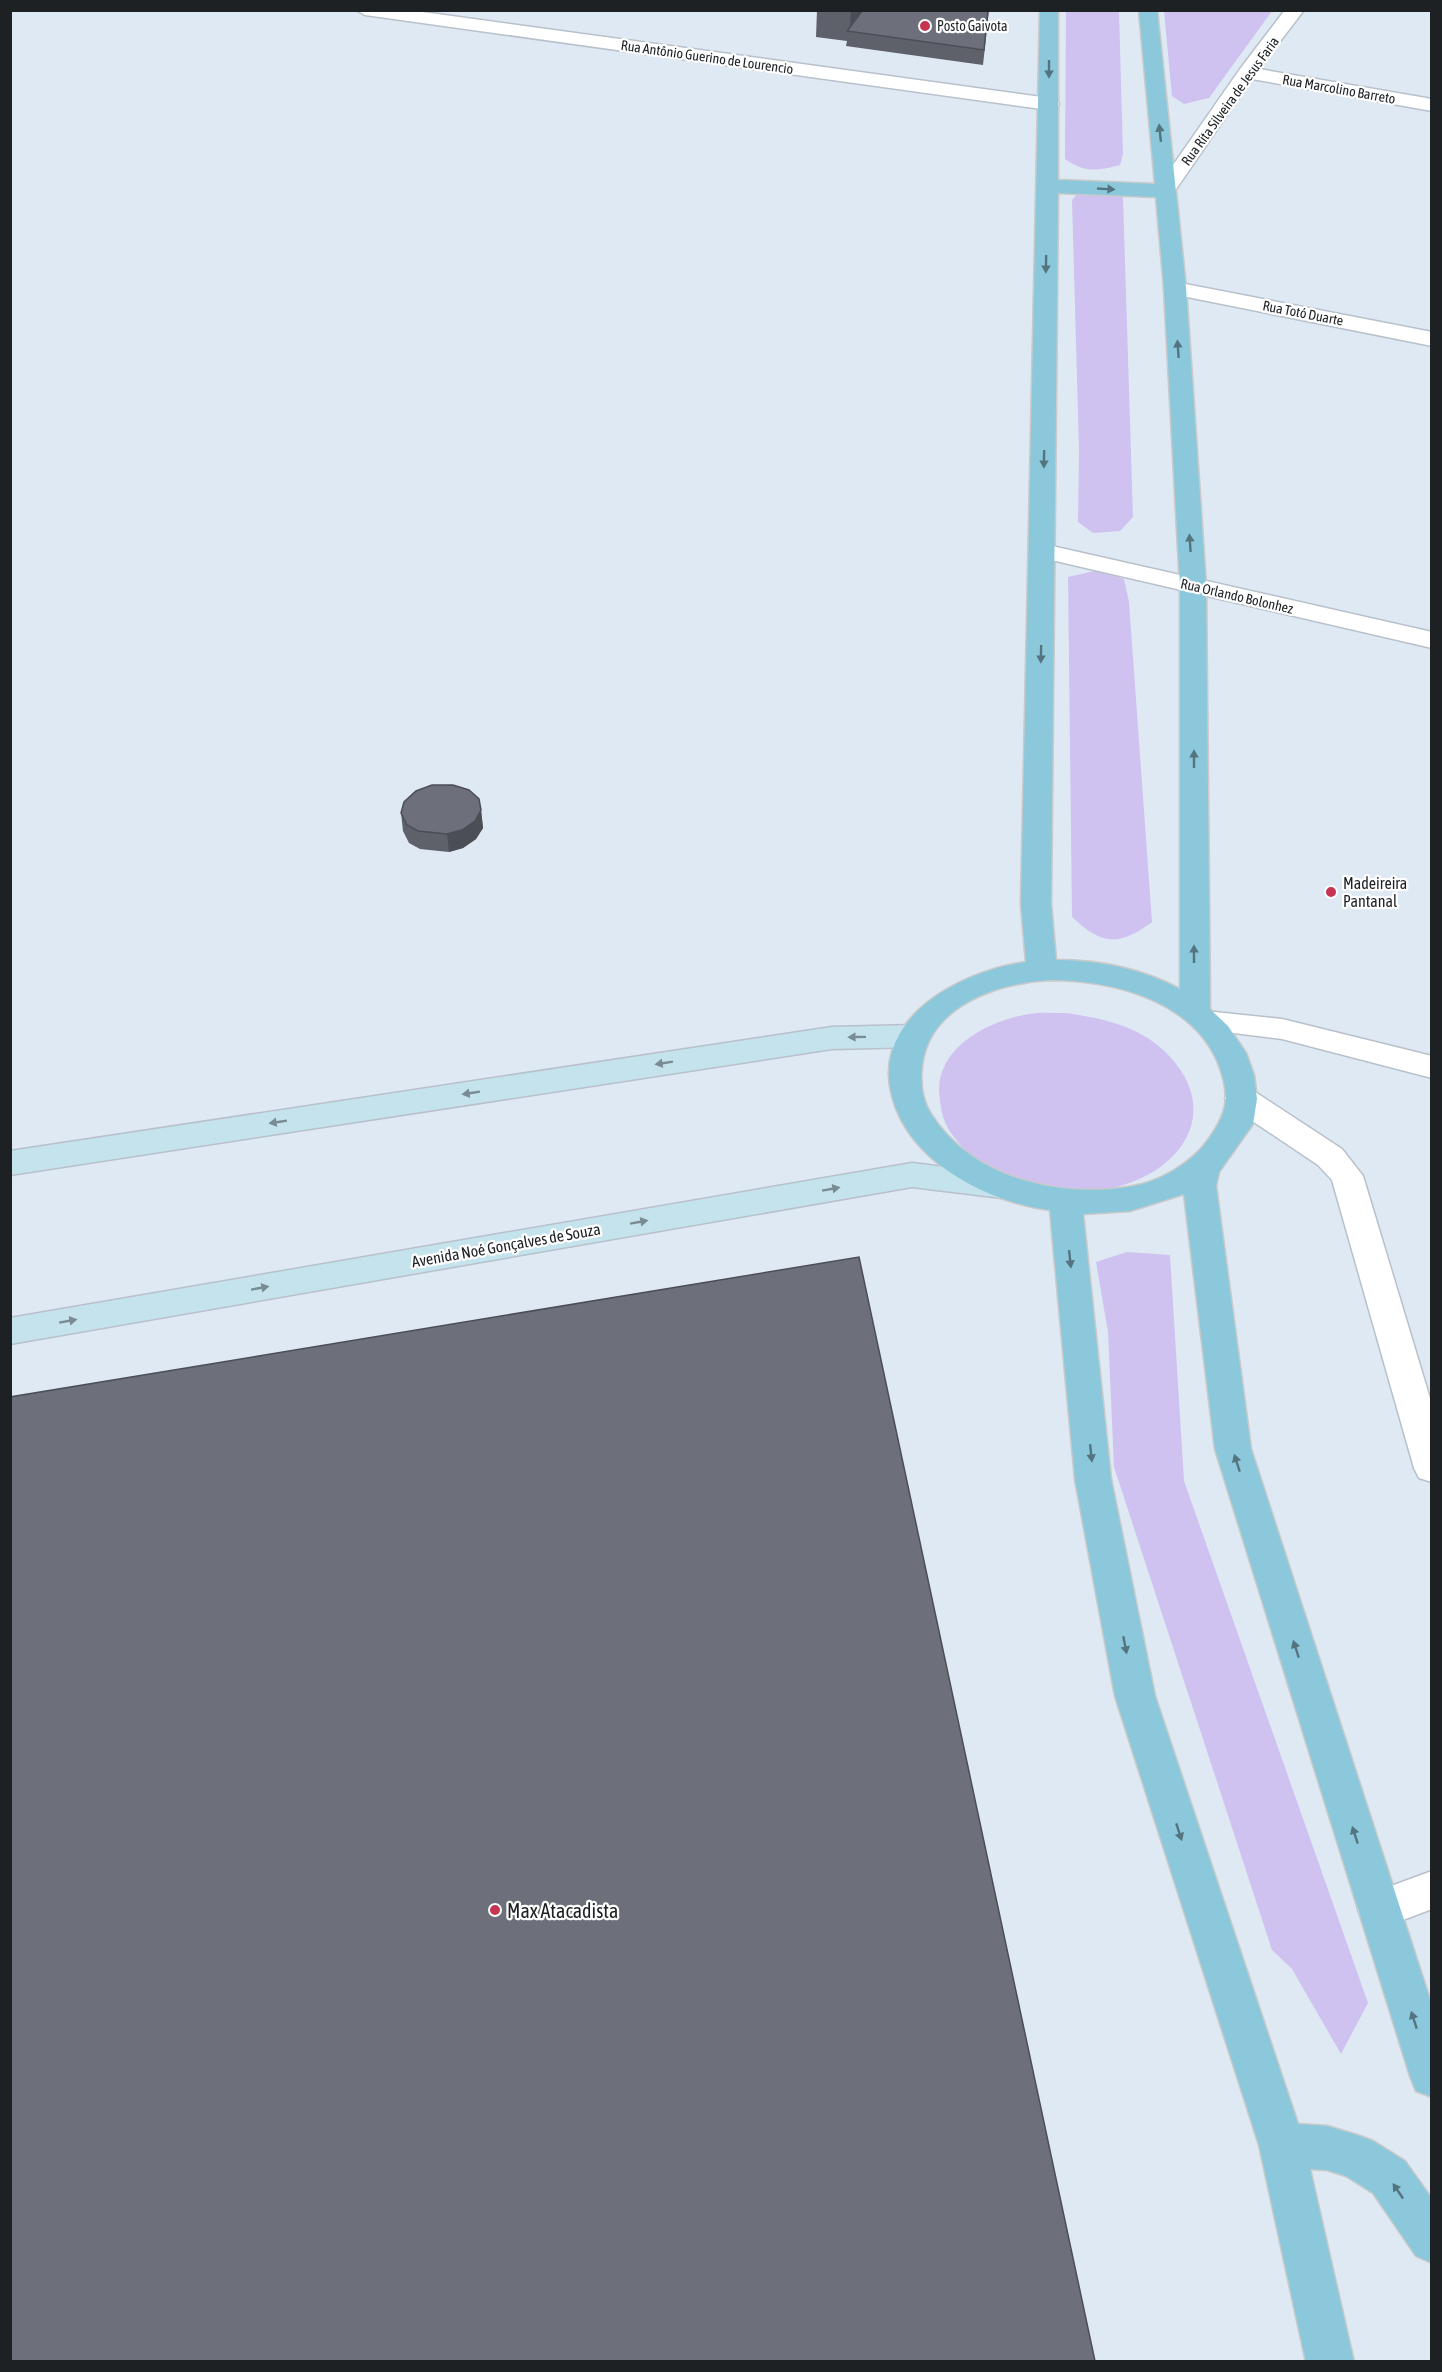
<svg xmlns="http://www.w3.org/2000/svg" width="1442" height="2372" viewBox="0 0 1442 2372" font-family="'Asap Condensed',sans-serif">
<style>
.green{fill:#cfc2f0}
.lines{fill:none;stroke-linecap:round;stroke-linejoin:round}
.lane-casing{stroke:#b8c1cb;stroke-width:3}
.street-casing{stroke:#b8c1cb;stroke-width:3}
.secondary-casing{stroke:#b8c1cb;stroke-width:3}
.primary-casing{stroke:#c9caca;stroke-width:3}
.lane{fill:#fff;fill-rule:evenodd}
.street{fill:#fff;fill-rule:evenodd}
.secondary{fill:#c5e3ed;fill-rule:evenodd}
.primary{fill:#8cc8dc;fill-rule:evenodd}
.wall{fill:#5e606a}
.shaded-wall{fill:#4c4e56}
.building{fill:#6d707b;stroke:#4c4e56;stroke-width:1.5}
.oneway{fill:#547480}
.oneway2{fill:#798c93}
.poi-dot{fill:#c53552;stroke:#fff;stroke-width:2}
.labels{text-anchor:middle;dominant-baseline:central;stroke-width:4.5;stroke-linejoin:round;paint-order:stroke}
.far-poi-label{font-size:14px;fill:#1d2124;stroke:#fff;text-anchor:start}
.far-street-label{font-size:14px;fill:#1d2124;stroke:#fff}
.poi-label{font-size:16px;fill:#1d2124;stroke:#fff;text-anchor:start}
.street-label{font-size:16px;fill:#1d2124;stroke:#fff}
.near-poi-label{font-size:20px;fill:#1d2124;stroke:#fff;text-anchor:start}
</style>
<rect width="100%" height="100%" fill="#dfe9f3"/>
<!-- green -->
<g class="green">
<path d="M 1066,11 L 1119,11 L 1123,154 L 1120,165 C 1097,171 1085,173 1065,159 Z"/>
<path d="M 1164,11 L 1164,10 L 1272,11 L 1209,98 L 1184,104 L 1172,96 Z"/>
<path d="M 1080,191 L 1112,191 L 1123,198 L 1133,517 L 1120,531 L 1093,533 L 1078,522 L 1079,450 L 1072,200 Z"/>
<path d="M 1099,570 L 1124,579 L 1129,602 L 1152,922 C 1118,947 1102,945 1072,917 L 1068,577 Z"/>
<path d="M 1066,1013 C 1100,1018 1136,1025 1162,1049 C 1228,1109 1181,1176 1106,1189 C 1052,1199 983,1180 951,1133 C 942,1121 940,1105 939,1090 C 939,1045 991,1020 1029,1014 C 1041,1012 1054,1013 1066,1013 Z"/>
<path d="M 1127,1252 L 1170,1255 L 1184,1481 L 1368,2003 L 1341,2054 L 1292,1969 L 1272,1950 L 1114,1467 L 1108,1332 L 1096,1262 Z"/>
</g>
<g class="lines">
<defs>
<g id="lane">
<path d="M 1241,1087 L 1252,1090 L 1342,1149 L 1363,1176 L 1432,1405 L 1432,1482 L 1419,1478 L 1414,1468 L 1332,1180 L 1318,1165 L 1230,1106 L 1225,1098 L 1230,1090 Z"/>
<path d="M 1432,1871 L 1432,1909 L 1379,1929 L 1364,1924 L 1358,1910 L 1364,1896 Z"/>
</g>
<g id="street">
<path d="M 356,10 L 408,10 L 1049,98 L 1056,100 L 1059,104 L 1056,108 L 1049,110 L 365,15 Z"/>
<path d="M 1285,10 L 1304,10 L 1259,69 L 1432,99 L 1432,111 L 1252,79 L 1172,195 L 1158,195 L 1155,191 L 1240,69 Z"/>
<path d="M 1175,282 L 1432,332 L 1432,346 L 1167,293 L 1164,288 L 1167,283 Z"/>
<path d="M 1043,544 L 1432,632 L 1432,648 L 1034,556 L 1031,551 L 1034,546 Z"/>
<path d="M 1205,1011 L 1282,1019 L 1432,1056 L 1432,1078 L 1282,1039 L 1194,1028 L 1190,1021 L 1194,1014 Z"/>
</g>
<g id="secondary">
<path d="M 915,1025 L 926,1029 L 931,1036 L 926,1043 L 915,1047 L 832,1049 L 10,1175 L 10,1151 L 832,1027 Z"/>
<path d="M 912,1163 L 1002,1174 L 1014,1178 L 1018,1186 L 1014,1194 L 1002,1198 L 912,1187 L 10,1344 L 10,1318 Z"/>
</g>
<path id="primary" d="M 1040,10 L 1058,10 L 1058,180 L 1155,184 L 1139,10 L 1157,10 L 1186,288 L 1206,586 L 1210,1009 L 1228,1026 L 1246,1053 L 1254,1075 L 1257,1099 L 1253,1124 L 1219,1172 L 1216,1186 L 1251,1449 L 1432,2006 L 1432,2097 L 1416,2091 L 1410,2076 L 1215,1449 L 1184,1194 L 1130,1211 L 1083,1214 L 1111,1479 L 1155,1696 L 1298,2124 L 1327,2126 L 1357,2135 L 1373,2141 L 1405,2161 L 1432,2199 L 1432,2263 L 1416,2256 L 1373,2193 L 1346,2176 L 1327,2170 L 1310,2169 L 1354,2362 L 1306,2362 L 1259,2145 L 1115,1696 L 1075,1479 L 1050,1210 C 987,1202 909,1162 892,1096 C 871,1017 962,971 1026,962 L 1021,904 ZM 1058,193 L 1156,197 L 1164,288 L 1180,586 L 1180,989 C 1142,969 1098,960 1056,960 L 1051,904 ZM 1050,980 C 1114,980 1196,1001 1220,1068 C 1231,1099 1226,1115 1208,1140 C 1191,1164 1158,1183 1128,1187 C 1057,1198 972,1178 931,1114 C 922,1100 920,1082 922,1066 C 929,1005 998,983 1050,980 Z"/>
</defs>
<!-- lane casing -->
<use href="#lane" class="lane-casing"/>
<!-- street casing -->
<use href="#street" class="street-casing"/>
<!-- secondary casing -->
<use href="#secondary" class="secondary-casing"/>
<!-- primary casing -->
<use href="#primary" class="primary-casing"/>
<!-- lane -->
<use href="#lane" class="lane"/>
<!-- street -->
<use href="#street" class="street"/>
<!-- secondary -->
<use href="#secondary" class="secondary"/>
<!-- primary -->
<use href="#primary" class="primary"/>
</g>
<!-- wall -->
<g class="wall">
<path d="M 817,10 L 989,10 L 983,65 L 846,46 L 847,41 L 816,37 Z"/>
<path d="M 481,810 L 483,828 L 476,839 L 463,848 L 449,852 L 420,849 L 409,843 L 403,831 L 401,813 Z"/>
</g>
<!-- shaded-wall -->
<g class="shaded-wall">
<path d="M 851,10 L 875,10 L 850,31 Z"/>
<path d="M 481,810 L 483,828 L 476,839 L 463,848 L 449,852 L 447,834 Z"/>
</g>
<!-- building -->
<g class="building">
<path d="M 863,10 L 988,10 L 984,50 L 847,31 Z"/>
<path d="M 432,785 L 453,785 L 469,790 L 479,799 L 481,810 L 475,821 L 462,830 L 447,834 L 418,831 L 407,825 L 401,813 L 404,802 L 416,791 Z"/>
<path d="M 859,1257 L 1095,2361 L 10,2361 L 10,1397 Z"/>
</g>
<!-- one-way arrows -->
<defs><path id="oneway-solid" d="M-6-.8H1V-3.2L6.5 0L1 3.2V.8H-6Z" transform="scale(1.5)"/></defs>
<g class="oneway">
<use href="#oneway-solid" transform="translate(1049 69) rotate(90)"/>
<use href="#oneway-solid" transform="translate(1160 133) rotate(-96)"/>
<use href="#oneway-solid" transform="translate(1106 189) rotate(3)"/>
<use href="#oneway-solid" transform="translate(1046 264) rotate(91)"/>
<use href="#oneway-solid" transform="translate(1178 349) rotate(-94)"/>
<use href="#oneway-solid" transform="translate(1044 459) rotate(91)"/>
<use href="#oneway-solid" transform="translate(1190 543) rotate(-94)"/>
<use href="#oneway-solid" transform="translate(1041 654) rotate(91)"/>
<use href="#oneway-solid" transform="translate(1194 759) rotate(-90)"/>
<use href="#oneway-solid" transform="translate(1194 954) rotate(-90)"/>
<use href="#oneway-solid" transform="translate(1070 1259) rotate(84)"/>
<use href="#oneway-solid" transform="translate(1091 1453) rotate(84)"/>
<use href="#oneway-solid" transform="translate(1237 1463) rotate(-108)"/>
<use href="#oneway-solid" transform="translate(1125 1645) rotate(79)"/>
<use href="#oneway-solid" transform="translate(1296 1649) rotate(-108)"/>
<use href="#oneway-solid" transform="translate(1179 1832) rotate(72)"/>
<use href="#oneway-solid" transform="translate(1355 1835) rotate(-108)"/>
<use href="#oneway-solid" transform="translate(1414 2020) rotate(-108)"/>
<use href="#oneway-solid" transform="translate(1398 2191) rotate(-124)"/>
</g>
<g class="oneway2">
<use href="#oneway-solid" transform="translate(857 1037) rotate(179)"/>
<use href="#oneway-solid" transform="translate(664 1063) rotate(171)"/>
<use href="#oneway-solid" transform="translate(471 1093) rotate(171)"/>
<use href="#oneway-solid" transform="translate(278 1122) rotate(171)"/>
<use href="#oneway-solid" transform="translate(831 1189) rotate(-10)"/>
<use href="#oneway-solid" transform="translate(639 1222) rotate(-10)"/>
<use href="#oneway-solid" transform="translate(260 1288) rotate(-10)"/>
<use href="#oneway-solid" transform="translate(68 1321) rotate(-10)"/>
</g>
<!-- markers -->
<g class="poi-dot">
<circle cx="925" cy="26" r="6"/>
<circle cx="1331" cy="892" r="6"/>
<circle cx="495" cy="1910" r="6"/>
</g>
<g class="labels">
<!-- far-poi labels -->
<g class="far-poi-label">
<text x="937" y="26">Posto Gaivota</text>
</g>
<!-- far-street labels -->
<g class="far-street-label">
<text transform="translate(707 57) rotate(8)">Rua Antônio Guerino de Lourencio</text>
<text transform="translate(1339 89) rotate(10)">Rua Marcolino Barreto</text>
<text transform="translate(1230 101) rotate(-54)">Rua Rita Silveira de Jesus Faria</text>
<text transform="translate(1303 313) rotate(11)">Rua Totó Duarte</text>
<text transform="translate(1237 596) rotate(13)">Rua Orlando Bolonhez</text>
</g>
<!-- poi labels -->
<g class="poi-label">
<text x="1343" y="883">Madeireira<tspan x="1343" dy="18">Pantanal</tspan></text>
</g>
<!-- street labels -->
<g class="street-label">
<text transform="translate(506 1245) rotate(-10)">Avenida Noé Gonçalves de Souza</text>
</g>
<!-- near-poi labels -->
<g class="near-poi-label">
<text x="507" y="1910">Max Atacadista</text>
</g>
</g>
<!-- border -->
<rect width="1442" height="2372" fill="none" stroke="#1d2124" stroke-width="24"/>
</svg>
